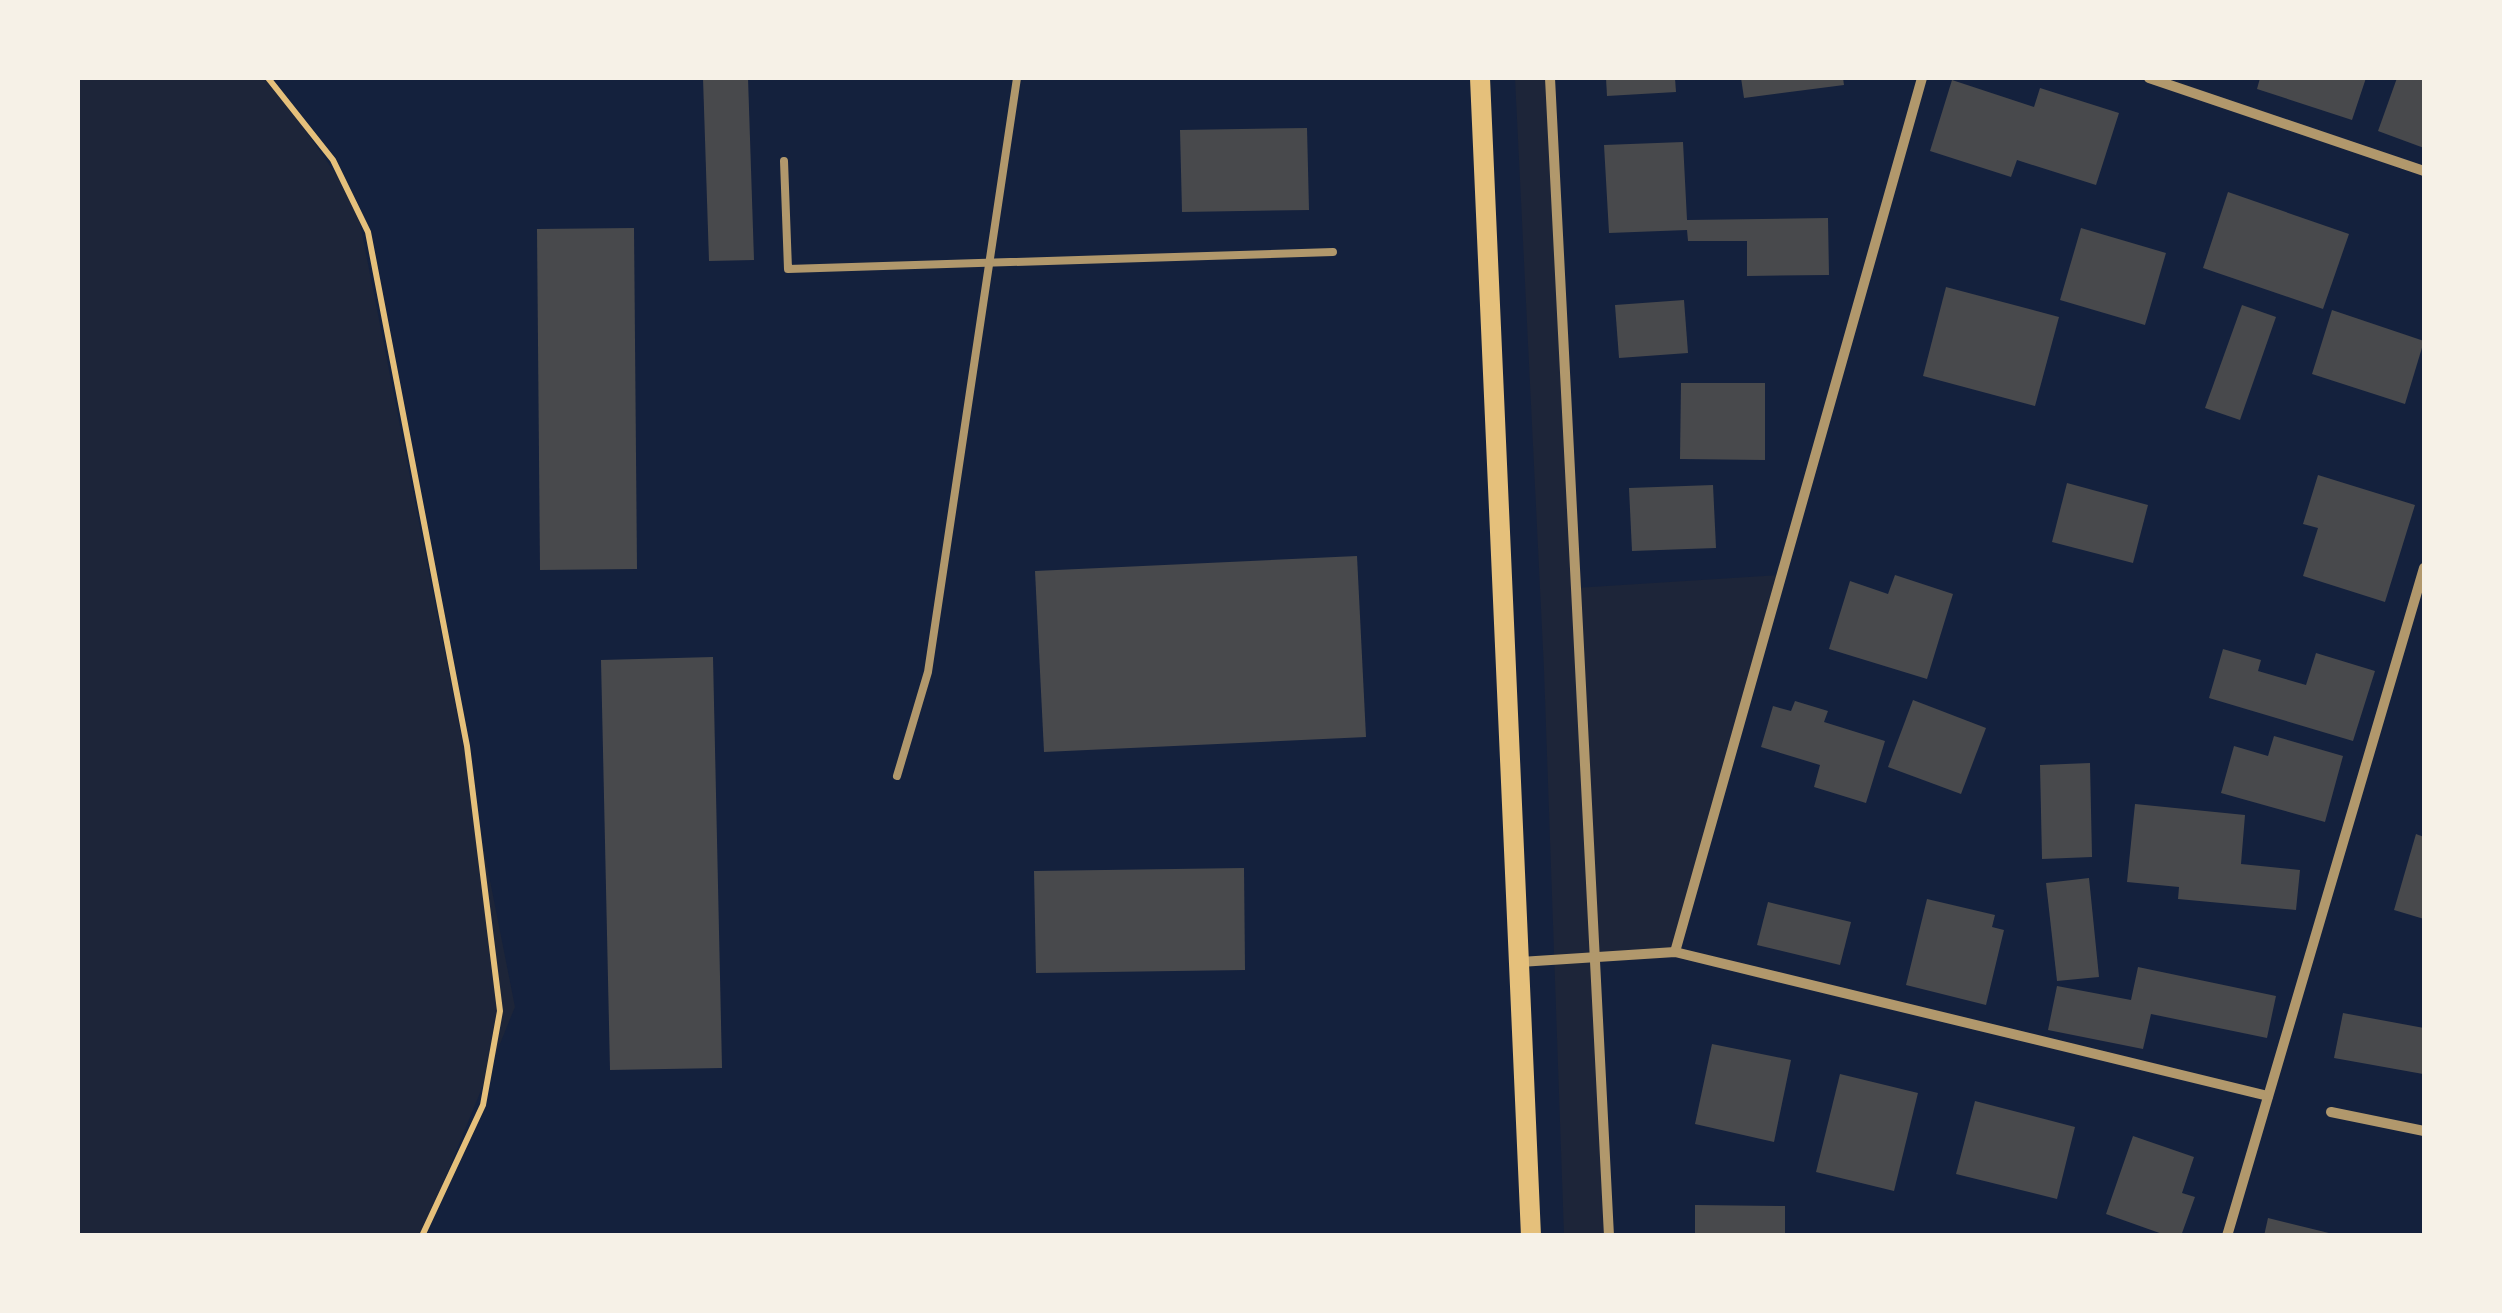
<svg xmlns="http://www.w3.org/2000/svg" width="2502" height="1313" viewBox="0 0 2502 1313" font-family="'PT Sans',sans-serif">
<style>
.green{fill:#1d2539}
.building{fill:#48494c}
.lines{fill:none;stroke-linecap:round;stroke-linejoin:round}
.path{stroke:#e5c07b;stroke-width:6}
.service{stroke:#b1986c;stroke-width:8}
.minor{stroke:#b1986c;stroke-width:10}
.secondary{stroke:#e5c07b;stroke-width:20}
</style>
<rect width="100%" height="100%" fill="#14213d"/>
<!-- green -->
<g class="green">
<path d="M 78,78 L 269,78 L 356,203 L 515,1007 L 422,1235 L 78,1235 Z"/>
<path d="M 1515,78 L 1550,78 L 1575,588 L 1781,575 L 1675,952 L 1594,958 L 1609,1235 L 1564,1235 L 1544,670 Z"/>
</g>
<!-- building -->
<g class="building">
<path d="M 703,78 L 748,78 L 754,260 L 709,261 Z"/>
<path d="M 1606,78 L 1675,78 L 1676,92 L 1607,96 Z"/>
<path d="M 1741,78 L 1843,78 L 1844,85 L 1744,98 Z"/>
<path d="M 2260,78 L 2366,78 L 2352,120 L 2257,89 Z"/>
<path d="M 2397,78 L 2424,78 L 2424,148 L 2378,131 Z"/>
<path d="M 1952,80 L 2034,107 L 2040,88 L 2119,113 L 2096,185 L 2017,160 L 2011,177 L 1930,151 Z"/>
<path d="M 1307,128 L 1309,210 L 1182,212 L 1180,130 Z"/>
<path d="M 1683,142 L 1687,220 L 1828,218 L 1829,275 L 1747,276 L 1747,241 L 1688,241 L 1687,230 L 1609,233 L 1604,145 Z"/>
<path d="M 2228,192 L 2349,234 L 2323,309 L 2203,268 Z"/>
<path d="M 634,228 L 637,569 L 540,570 L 537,229 Z"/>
<path d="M 2081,228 L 2166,253 L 2145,325 L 2060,300 Z"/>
<path d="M 1946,287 L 2059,317 L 2035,406 L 1923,376 Z"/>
<path d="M 1684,300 L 1688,353 L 1619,358 L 1615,305 Z"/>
<path d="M 2242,305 L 2276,317 L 2240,420 L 2205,408 Z"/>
<path d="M 2332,310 L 2424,341 L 2405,404 L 2312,374 Z"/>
<path d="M 1681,383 L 1765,383 L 1765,460 L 1680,459 Z"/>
<path d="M 2318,475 L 2415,505 L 2385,602 L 2303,576 L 2318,528 L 2303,524 Z"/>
<path d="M 2067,483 L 2148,505 L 2133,563 L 2052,542 Z"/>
<path d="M 1713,485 L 1716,548 L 1632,551 L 1629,488 Z"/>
<path d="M 1357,556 L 1366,737 L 1044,752 L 1035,571 Z"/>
<path d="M 1895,575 L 1953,594 L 1927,679 L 1829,649 L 1850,581 L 1888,594 Z"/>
<path d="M 2223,649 L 2261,660 L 2258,671 L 2306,685 L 2316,653 L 2375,671 L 2353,741 L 2209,698 Z"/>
<path d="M 713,657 L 722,1068 L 610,1070 L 601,660 Z"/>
<path d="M 1913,700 L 1986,728 L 1961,794 L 1888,767 Z"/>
<path d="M 1795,701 L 1828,711 L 1824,722 L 1885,741 L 1866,803 L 1814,787 L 1820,765 L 1761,747 L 1773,706 L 1791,711 Z"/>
<path d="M 2274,736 L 2343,756 L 2325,822 L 2221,793 L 2234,746 L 2268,756 Z"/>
<path d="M 2090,763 L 2092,857 L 2042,859 L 2040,765 Z"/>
<path d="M 2135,804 L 2245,815 L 2241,864 L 2300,870 L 2296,910 L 2178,899 L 2179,887 L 2127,882 Z"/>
<path d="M 2416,834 L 2424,837 L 2424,919 L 2394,910 Z"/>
<path d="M 1244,868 L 1245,970 L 1036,973 L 1034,871 Z"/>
<path d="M 2089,878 L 2099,977 L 2057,981 L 2046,883 Z"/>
<path d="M 1927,899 L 1995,915 L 1992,927 L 2004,930 L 1986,1005 L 1906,985 Z"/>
<path d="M 1768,902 L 1851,922 L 1840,965 L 1757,945 Z"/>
<path d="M 2138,967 L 2276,996 L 2267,1038 L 2151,1014 L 2143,1049 L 2048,1030 L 2057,986 L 2131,1000 Z"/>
<path d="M 2343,1013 L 2424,1028 L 2423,1074 L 2334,1058 Z"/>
<path d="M 1712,1044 L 1791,1060 L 1774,1142 L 1695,1124 Z"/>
<path d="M 1840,1074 L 1918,1093 L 1894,1191 L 1816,1172 Z"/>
<path d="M 1975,1101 L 2075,1127 L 2057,1199 L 1956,1174 Z"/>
<path d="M 2133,1136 L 2194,1157 L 2182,1193 L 2195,1197 L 2181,1236 L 2168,1236 L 2106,1214 Z"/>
<path d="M 1695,1205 L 1785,1206 L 1785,1236 L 1695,1236 Z"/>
<path d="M 2268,1218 L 2333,1234 L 2333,1236 L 2264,1236 Z"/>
</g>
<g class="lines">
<!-- path -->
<path class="path" d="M 268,78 L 333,160 L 368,232 L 467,746 L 500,1011 L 483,1105 L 422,1236"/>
<!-- service -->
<g class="service">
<path d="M 784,161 L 788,269 L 1333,252"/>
<path d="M 897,776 L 928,672 L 1017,78"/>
</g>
<!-- minor -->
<g class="minor">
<path d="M 1550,78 L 1609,1236"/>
<path d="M 2149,78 L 2424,171"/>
<path d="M 1675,952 L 1922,78"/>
<path d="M 1520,962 L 1675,952 L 2268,1096"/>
<path d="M 2331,1112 L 2424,1131"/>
<path d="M 2227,1236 L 2424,568"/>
</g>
<!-- secondary -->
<path class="secondary" d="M 1480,78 L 1531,1236"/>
</g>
<!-- border -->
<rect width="2502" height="1313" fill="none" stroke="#f6f1e7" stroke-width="160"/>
</svg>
